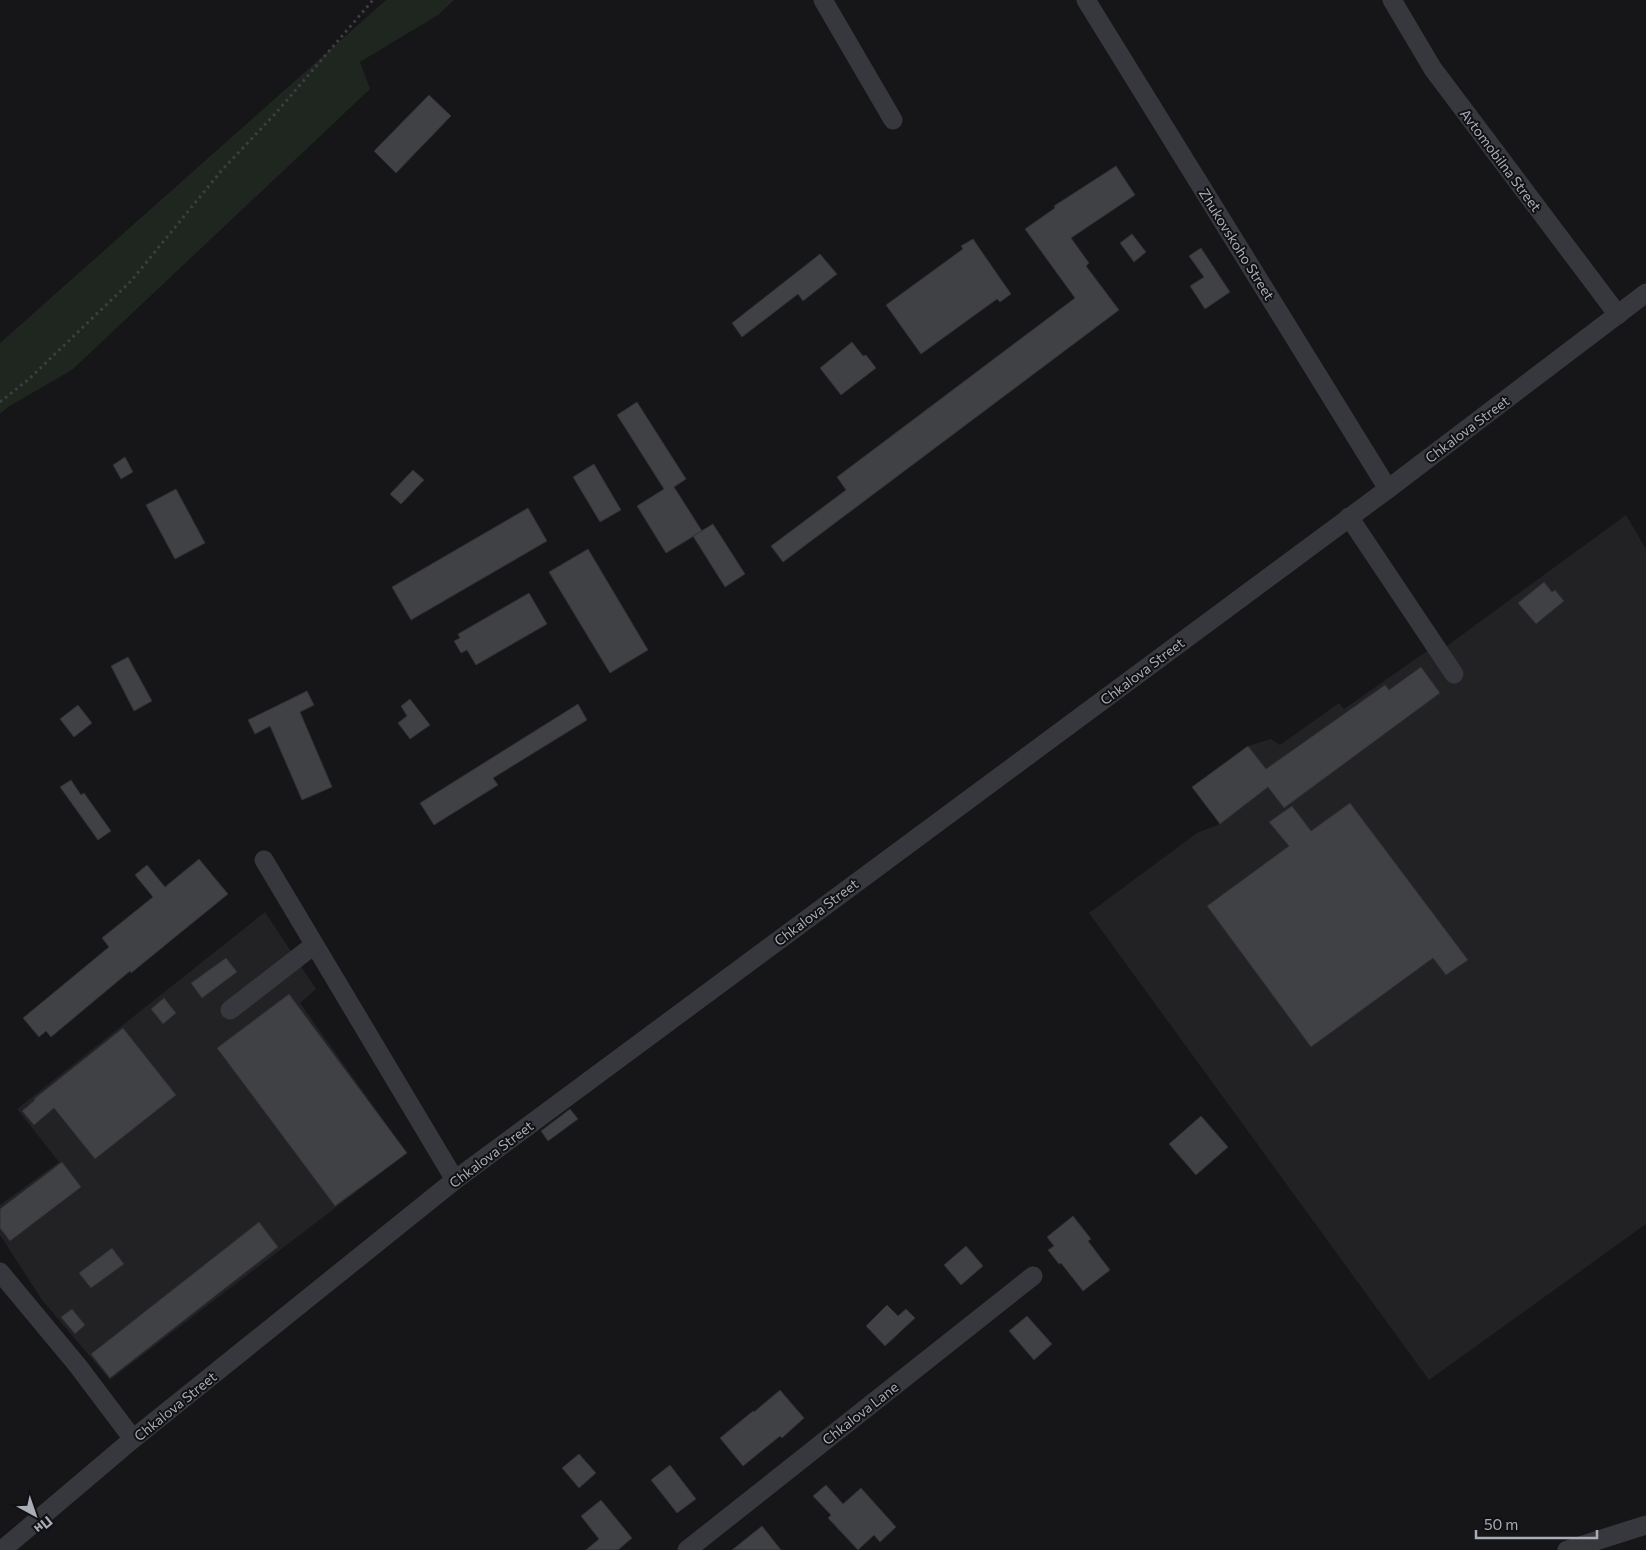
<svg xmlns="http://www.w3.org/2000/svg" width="1646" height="1550" viewBox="0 0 1646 1550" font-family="Commissioner,sans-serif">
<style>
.built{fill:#222225}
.green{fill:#1e261f}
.building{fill:#404145;stroke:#303034}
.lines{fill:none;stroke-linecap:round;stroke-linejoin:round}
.path{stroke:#3d3f44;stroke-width:3;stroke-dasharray:2.5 4;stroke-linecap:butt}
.minor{stroke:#37383d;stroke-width:19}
.labels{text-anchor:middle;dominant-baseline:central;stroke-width:4;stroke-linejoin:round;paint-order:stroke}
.street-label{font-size:14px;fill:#a8adb8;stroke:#111113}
</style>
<rect width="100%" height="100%" fill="#161618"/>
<!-- built -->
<g class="built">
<path d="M 1626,515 L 1646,549 L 1646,1224 L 1429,1380 L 1089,913 L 1197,833 L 1220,824 L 1192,787 L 1248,746 L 1271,739 L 1280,745 L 1339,703 L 1344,709 L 1427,651 L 1440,651 Z"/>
<path d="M 265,912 L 316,989 L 300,1003 L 407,1153 L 110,1380 L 42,1300 L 0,1235 L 0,1205 L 59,1162 L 17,1109 Z"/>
</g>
<!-- green -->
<path class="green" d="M 386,0 L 454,0 L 438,15 L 360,62 L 370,89 L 72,370 L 8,407 L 0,414 L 0,343 Z"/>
<!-- building -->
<g class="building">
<path d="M 429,95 L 451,116 L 396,173 L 374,151 Z"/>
<path d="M 1116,166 L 1135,195 L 1071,238 L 1089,263 L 1086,266 L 1119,310 L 783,562 L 771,546 L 846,490 L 837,477 L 1075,298 L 1025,229 L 1055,208 L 1054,206 Z"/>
<path d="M 1132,234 L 1146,252 L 1134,262 L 1120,243 Z"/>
<path d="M 973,239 L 1011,294 L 1000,302 L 997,299 L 921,354 L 886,305 L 963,249 L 961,246 Z"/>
<path d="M 1201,248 L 1230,292 L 1205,309 L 1190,286 L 1204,277 L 1189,256 Z"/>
<path d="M 820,254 L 837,274 L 803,301 L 798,294 L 742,337 L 732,323 Z"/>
<path d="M 852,342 L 863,356 L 866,355 L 876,368 L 841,395 L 820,368 Z"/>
<path d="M 637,402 L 686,479 L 674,487 L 702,531 L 666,553 L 637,506 L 664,489 L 617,415 Z"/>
<path d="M 125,457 L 133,472 L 121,479 L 113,465 Z"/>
<path d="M 594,464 L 621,510 L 600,522 L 573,477 Z"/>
<path d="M 413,470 L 424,480 L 401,504 L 390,494 Z"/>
<path d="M 176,489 L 205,543 L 175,559 L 146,505 Z"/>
<path d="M 528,508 L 547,541 L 411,620 L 392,587 Z"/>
<path d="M 713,524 L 745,574 L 725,587 L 693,536 Z"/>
<path d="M 588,549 L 648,650 L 610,673 L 549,572 Z"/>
<path d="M 1544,582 L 1552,592 L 1555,590 L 1564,601 L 1536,624 L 1518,603 Z"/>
<path d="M 529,593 L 547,624 L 476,665 L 467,650 L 461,653 L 454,641 L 460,638 L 458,634 Z"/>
<path d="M 128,657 L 152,701 L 134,711 L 111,666 Z"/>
<path d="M 1421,667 L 1440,693 L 1284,808 L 1268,787 L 1220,824 L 1192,787 L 1248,746 L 1266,769 L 1385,685 L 1389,690 Z"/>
<path d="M 307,691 L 314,705 L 300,712 L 332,787 L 302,800 L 270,726 L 255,734 L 248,720 Z"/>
<path d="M 410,699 L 430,725 L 410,739 L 398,723 L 407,716 L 401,706 Z"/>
<path d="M 578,704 L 587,720 L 493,778 L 498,785 L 434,825 L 420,803 Z"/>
<path d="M 78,705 L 92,723 L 74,737 L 60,719 Z"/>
<path d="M 71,780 L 81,795 L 84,793 L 111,831 L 98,840 L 60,787 Z"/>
<path d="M 1350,803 L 1468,960 L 1446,975 L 1433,958 L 1311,1047 L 1207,906 L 1289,846 L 1269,822 L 1292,806 L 1311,831 Z"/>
<path d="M 199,859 L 228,894 L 131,973 L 130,971 L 51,1037 L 46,1031 L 39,1037 L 23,1018 L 109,947 L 102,938 L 153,897 L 135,875 L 147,865 L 165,887 Z"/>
<path d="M 226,958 L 237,972 L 202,998 L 191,983 Z"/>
<path d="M 289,994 L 407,1153 L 335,1206 L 217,1048 Z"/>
<path d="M 164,998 L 176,1013 L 163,1024 L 151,1009 Z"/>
<path d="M 123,1028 L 176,1095 L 95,1159 L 54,1108 L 34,1125 L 22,1111 L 35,1100 L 34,1099 Z"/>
<path d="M 570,1109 L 578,1119 L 548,1141 L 541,1131 Z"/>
<path d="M 1201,1116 L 1228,1147 L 1196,1175 L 1169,1144 Z"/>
<path d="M 62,1162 L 81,1187 L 10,1241 L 0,1228 L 0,1209 Z"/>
<path d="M 1073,1216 L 1091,1239 L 1088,1241 L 1110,1270 L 1083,1291 L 1061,1263 L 1059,1264 L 1048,1250 L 1054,1246 L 1047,1237 Z"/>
<path d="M 259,1222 L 278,1247 L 110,1378 L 91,1354 Z"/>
<path d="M 966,1246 L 983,1266 L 961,1285 L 944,1265 Z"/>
<path d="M 112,1248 L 124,1264 L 91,1288 L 79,1273 Z"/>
<path d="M 887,1305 L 898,1316 L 906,1309 L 915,1318 L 885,1346 L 866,1326 Z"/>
<path d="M 72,1309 L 85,1325 L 75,1334 L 61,1317 Z"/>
<path d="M 1027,1316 L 1052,1344 L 1034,1360 L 1009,1331 Z"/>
<path d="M 780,1390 L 804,1418 L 782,1438 L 780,1436 L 743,1466 L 720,1438 L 753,1411 L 754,1412 Z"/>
<path d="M 579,1454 L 596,1473 L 579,1488 L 562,1468 Z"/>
<path d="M 670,1465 L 696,1499 L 677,1513 L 651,1480 Z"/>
<path d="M 826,1485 L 843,1504 L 861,1488 L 896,1527 L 880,1542 L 874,1535 L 858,1550 L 828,1518 L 831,1515 L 813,1496 Z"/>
<path d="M 601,1500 L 632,1538 L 618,1550 L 586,1550 L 599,1539 L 581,1516 Z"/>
<path d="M 762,1526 L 781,1550 L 732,1550 Z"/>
</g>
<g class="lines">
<!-- path -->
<path class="path" d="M 0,402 L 29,379 L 131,281 L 222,170 L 275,114 L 373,0"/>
<!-- minor -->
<g class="minor">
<path d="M 823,0 L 893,120"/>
<path d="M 1086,0 L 1388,489"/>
<path d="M 1392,0 L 1433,69 L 1618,315"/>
<path d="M 1349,517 L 1454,674"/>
<path d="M 264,860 L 455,1180"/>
<path d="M 230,1010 L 314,945"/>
<path d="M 0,1272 L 78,1366 L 133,1439"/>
<path d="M 2,1550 L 133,1439 L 455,1180 L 1388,489 L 1646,293"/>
<path d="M 687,1550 L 1033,1276"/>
<path d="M 1567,1550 L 1646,1525"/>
</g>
</g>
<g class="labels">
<!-- street labels -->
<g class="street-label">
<text transform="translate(1501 160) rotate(53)">Avtomobilna Street</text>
<text transform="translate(1237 244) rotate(58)">Zhukovskoho Street</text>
<text transform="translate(1467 429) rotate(-37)">Chkalova Street</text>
<text transform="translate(1142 671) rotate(-37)">Chkalova Street</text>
<text transform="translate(816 912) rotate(-37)">Chkalova Street</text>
<text transform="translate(491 1154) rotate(-37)">Chkalova Street</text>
<text transform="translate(175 1406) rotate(-39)">Chkalova Street</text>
<text transform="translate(860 1413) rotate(-38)">Chkalova Lane</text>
</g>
</g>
<!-- north arrow -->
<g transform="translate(35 1515) rotate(140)" stroke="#111113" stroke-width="4" paint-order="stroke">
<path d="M0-4L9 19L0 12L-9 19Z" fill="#a8adb8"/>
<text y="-8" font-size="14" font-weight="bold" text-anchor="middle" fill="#a8adb8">Пн</text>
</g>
<!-- scale -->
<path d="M1476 1530v8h121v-8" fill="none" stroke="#a8adb8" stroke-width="2.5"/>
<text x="1484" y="1530" font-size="15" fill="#a8adb8" stroke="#111113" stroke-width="4" paint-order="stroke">50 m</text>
</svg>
